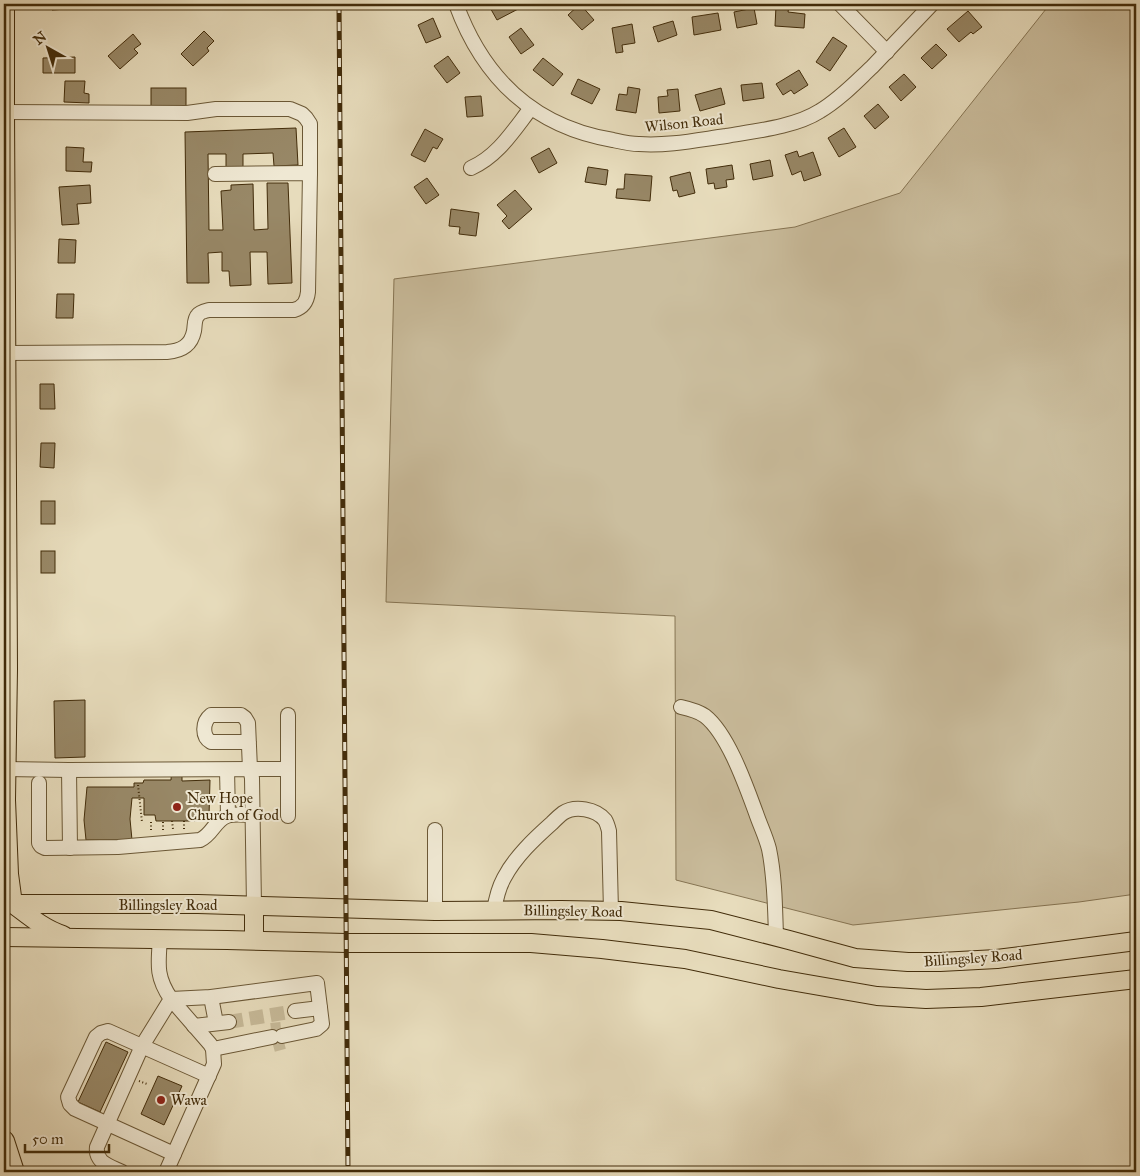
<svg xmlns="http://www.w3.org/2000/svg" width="1140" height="1176" viewBox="0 0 1140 1176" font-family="'IM FELL Great Primer',serif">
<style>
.green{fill:#cbbe9e;stroke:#867554}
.building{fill:#988867;stroke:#422c0a}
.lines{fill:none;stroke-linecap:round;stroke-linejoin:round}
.minor-tunnel{stroke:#c6b998;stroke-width:14;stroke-dasharray:14 7;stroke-linecap:butt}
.minor-casing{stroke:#6b5836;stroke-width:16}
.major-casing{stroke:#422c0a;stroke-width:20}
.highway-casing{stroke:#422c0a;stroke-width:22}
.path{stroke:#422c0a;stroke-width:2;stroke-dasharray:1 2.5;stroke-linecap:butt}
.minor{stroke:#efe8d3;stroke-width:14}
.major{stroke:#e7dcbc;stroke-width:18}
.highway{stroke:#e7dcbc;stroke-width:20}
.rail-casing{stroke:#422c0a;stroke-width:5}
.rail{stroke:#efe8d3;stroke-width:3;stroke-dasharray:9;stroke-linecap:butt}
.poi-dot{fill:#8f2418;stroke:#efe8d3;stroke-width:2}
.labels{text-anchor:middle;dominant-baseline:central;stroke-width:4;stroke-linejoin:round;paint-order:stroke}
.street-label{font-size:15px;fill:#422c0a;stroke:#efe8d3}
.poi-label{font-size:15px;fill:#422c0a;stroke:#efe8d3;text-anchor:start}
</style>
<rect width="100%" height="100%" fill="#e7dcbc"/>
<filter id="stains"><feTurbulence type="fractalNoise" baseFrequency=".004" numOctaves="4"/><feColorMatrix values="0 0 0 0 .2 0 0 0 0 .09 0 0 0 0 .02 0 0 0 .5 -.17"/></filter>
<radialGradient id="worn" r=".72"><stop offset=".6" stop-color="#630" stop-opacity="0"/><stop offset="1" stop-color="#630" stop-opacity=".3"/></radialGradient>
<!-- green -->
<path class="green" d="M 1050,4 L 1136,4 L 1136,894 L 1079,902 L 853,925 L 676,880 L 675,616 L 386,602 L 394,279 L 795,227 L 900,193 Z"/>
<!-- building -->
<g class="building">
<path d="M 52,4 L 67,4 L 67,9 L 52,10 Z"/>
<path d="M 488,4 L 518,4 L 520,8 L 497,20 Z"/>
<path d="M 580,4 L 594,20 L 582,30 L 568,15 Z"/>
<path d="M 776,6 L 789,6 L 788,12 L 805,14 L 804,28 L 775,26 Z"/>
<path d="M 754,8 L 757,24 L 737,28 L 734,12 Z"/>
<path d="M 968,11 L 982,27 L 973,34 L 971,32 L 959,42 L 947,29 Z"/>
<path d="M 718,13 L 721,30 L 694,35 L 692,17 Z"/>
<path d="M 433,18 L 441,37 L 426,43 L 418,25 Z"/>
<path d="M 673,21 L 677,35 L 658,42 L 653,27 Z"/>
<path d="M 632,24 L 635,43 L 622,45 L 623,52 L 616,53 L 612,28 Z"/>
<path d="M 521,28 L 534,45 L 521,54 L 509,37 Z"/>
<path d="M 204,31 L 214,41 L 207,48 L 209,51 L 193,66 L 181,54 Z"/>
<path d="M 133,34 L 141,44 L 134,49 L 138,53 L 120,69 L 108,56 Z"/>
<path d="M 833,37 L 847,46 L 830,71 L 816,62 Z"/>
<path d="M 936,44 L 947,55 L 932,69 L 921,58 Z"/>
<path d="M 448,56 L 460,73 L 447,83 L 434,66 Z"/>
<path d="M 75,57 L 75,73 L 43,73 L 43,58 Z"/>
<path d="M 543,58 L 563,74 L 553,86 L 533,70 Z"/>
<path d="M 799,70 L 808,85 L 794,94 L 791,90 L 783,95 L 776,84 Z"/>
<path d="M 904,74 L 916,87 L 901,101 L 889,87 Z"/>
<path d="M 578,79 L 600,89 L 592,104 L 571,94 Z"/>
<path d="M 65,81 L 85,81 L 84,93 L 89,94 L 89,103 L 64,102 Z"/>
<path d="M 762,83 L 764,98 L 743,101 L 741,85 Z"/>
<path d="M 628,87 L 640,89 L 636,113 L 616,110 L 619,94 L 627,95 Z"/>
<rect x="151" y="88" width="35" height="20"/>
<path d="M 721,88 L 725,104 L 700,111 L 695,95 Z"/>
<path d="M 678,89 L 680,111 L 659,113 L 658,97 L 668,96 L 667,90 Z"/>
<path d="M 481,96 L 483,116 L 467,117 L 465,97 Z"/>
<path d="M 878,104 L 889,117 L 875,129 L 864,116 Z"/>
<path d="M 296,128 L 298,165 L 274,166 L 273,153 L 243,154 L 243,167 L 226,168 L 226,154 L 208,154 L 209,230 L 223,230 L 221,191 L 231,190 L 231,185 L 253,184 L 254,230 L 268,229 L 267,183 L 288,183 L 292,283 L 268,284 L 267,252 L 250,252 L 251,285 L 230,286 L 229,271 L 222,271 L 222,252 L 208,253 L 209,283 L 187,283 L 185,132 Z"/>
<path d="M 844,128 L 856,147 L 839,157 L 828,138 Z"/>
<path d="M 425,129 L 443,139 L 437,149 L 433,147 L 425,162 L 411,155 Z"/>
<path d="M 66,147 L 84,148 L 83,162 L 92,162 L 91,172 L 66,171 Z"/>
<path d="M 549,148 L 557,163 L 539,173 L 531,158 Z"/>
<path d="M 797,151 L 799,157 L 813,152 L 821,175 L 804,181 L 801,171 L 792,175 L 785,155 Z"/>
<path d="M 770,160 L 773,176 L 753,180 L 750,164 Z"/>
<path d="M 732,165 L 734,179 L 726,180 L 727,187 L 715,189 L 714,183 L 708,184 L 706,169 Z"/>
<path d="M 588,167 L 608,170 L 606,185 L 585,182 Z"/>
<path d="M 690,172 L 695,193 L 679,197 L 677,190 L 673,191 L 670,177 Z"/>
<path d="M 625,174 L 652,176 L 650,201 L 616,198 L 617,189 L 624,189 Z"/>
<path d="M 427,178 L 439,195 L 426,204 L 414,187 Z"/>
<path d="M 90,185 L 91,203 L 77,204 L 79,224 L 62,225 L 59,187 Z"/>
<path d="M 515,190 L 532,209 L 509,229 L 502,221 L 507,216 L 497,205 Z"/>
<path d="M 451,209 L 479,213 L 476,236 L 459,234 L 460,227 L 449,226 Z"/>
<path d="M 59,239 L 76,240 L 75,263 L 58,263 Z"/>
<path d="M 57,294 L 74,294 L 73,318 L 56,318 Z"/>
<path d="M 40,384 L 54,384 L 55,409 L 40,409 Z"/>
<path d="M 41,443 L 55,443 L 54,468 L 40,467 Z"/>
<rect x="41" y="501" width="14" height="23"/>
<rect x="41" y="551" width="14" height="22"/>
<path d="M 85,700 L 85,757 L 55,758 L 54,701 Z"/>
<path d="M 172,763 L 182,763 L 182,781 L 210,780 L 209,816 L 196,815 L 197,821 L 156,821 L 155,815 L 144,815 L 144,798 L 132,798 L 130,819 L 132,840 L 86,840 L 84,820 L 87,787 L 134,787 L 134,783 L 143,783 L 144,780 L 171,780 Z"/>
<path d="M 106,1042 L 128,1052 L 100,1112 L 78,1102 Z"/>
<path d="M 158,1076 L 182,1086 L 164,1125 L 141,1114 Z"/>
</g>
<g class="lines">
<!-- minor-tunnel -->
<g class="minor-tunnel">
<path d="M 229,1022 L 295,1011"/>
<path d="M 271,1030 L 281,1029"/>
<path d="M 273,1045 L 284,1042"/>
</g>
<defs>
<g id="minor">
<path d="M 456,4 C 483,78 534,127 613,140 C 622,142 630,144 639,144 C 668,146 697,140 726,136 C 755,131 795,127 820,111 C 839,100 856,82 872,67 C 892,46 912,25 932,4"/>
<path d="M 840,4 L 887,52"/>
<path d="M 5,112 L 187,113 L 216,109 L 290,109 L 302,114 L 306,118 L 310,124 L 310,173"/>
<path d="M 471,168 C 498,156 513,131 531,108"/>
<path d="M 6,353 L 167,352 C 181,351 191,346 194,331 C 195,326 194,319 198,315 C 200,312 205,311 209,310 L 294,310 C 304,307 307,301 308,292 L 310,173 L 215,174"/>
<path d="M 681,707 C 690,709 698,711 705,716 C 728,734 746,786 756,813 C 760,825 766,837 769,849 C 775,878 775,908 776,936"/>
<path d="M 249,742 L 211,742 C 202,737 202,722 211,715 L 241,715 L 245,718 L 248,723 L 250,769 L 288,769"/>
<path d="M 6,769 L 69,770 L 250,769 L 252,778 L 254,906"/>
<path d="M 69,770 L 70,848"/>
<path d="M 227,770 L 228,815"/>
<path d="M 39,783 L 39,843 L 41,846 L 45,848 L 118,847 L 200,840 C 212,835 215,820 227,816 C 234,813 245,815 252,815"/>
<path d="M 288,816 L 288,715"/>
<path d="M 435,911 L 435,830"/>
<path d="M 494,911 C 496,898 498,889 504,878 C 515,857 534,839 552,823 C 555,820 559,816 563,813 C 575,805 596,809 605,820 C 607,823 608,827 609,831 L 611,911"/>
<path d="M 211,997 L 216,1023"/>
<path d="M 171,999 L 211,997 L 317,983 L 322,1024 L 316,1029 L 282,1036"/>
<path d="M 295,1011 L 320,1008"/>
<path d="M 194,1026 L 229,1022"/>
<path d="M 213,1049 L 272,1037"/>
<path d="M 174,1154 L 75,1109 L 70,1104 L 68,1097 L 96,1037 L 101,1033 L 108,1031 L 209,1076"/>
<path d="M 122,1172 C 110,1166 95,1163 97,1147 L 142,1046 L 171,999 C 156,977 158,965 160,939"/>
<path d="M 166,1172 L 214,1064 L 213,1049 L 210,1044 L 171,999"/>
</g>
<g id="major">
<path d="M 5,4 L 5,112 L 8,669 L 6,800 L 9,874 L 13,904"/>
<path d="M 4,904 L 198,904 L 435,911 L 561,910 L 621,911 L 711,920 L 789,940 L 855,958 L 908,962 L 940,962 L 997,959 L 1136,941"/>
<path d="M 13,904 C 29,916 44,929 63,935"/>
<path d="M 4,937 L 227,940 L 346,943 L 531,943 L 602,949 L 685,959 L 779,979 L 877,996 L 926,999 L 981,997 L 1136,979"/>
<path d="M 254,940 L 254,906"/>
</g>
<path id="highway" d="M 4,1141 L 14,1172"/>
</defs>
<!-- minor casing -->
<use href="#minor" class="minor-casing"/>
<!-- major casing -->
<use href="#major" class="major-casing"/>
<!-- highway casing -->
<use href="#highway" class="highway-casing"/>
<!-- path -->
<g class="path">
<path d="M 138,785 L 142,822"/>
<path d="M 172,821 L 173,829"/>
<path d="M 184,821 L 184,829"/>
<path d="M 151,822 L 151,832"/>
<path d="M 163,822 L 163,832"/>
<path d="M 139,1081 L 147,1084"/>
</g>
<!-- minor -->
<use href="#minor" class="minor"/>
<!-- major -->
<use href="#major" class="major"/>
<!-- highway -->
<use href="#highway" class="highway"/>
<defs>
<path id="rail" d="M 339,4 L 348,1172"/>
</defs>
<!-- rail casing -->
<use href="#rail" class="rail-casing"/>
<!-- rail -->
<use href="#rail" class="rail"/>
</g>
<!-- markers -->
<g class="poi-dot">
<circle cx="177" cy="807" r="5"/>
<circle cx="161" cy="1100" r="5"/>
</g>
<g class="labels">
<!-- street labels -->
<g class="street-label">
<text transform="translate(684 123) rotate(-6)">Wilson Road</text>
<text x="168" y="905">Billingsley Road</text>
<text transform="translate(573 911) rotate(1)">Billingsley Road</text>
<text transform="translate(973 958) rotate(-4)">Billingsley Road</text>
</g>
<!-- poi labels -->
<g class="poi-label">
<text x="187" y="798">New Hope<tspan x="187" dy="17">Church of God</tspan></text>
<text x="171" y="1100">Wawa</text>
</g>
</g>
<!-- margin -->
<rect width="1140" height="1176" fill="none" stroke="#e7dcbc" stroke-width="20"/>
<rect x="5" y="5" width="1130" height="1166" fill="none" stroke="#422c0a" stroke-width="2.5"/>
<rect x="10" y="10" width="1120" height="1156" fill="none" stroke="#422c0a"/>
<!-- north arrow -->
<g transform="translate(48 48) rotate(321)" stroke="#efe8d3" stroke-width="4" paint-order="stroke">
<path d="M0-4L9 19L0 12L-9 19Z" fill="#422c0a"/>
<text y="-8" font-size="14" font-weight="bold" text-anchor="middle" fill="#422c0a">N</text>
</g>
<!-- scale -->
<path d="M25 1144v8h84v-8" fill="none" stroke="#422c0a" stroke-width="2.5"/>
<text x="32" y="1144" font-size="15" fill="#422c0a" stroke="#efe8d3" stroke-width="4" paint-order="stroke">50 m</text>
<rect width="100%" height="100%" filter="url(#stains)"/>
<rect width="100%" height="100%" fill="url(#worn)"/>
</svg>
